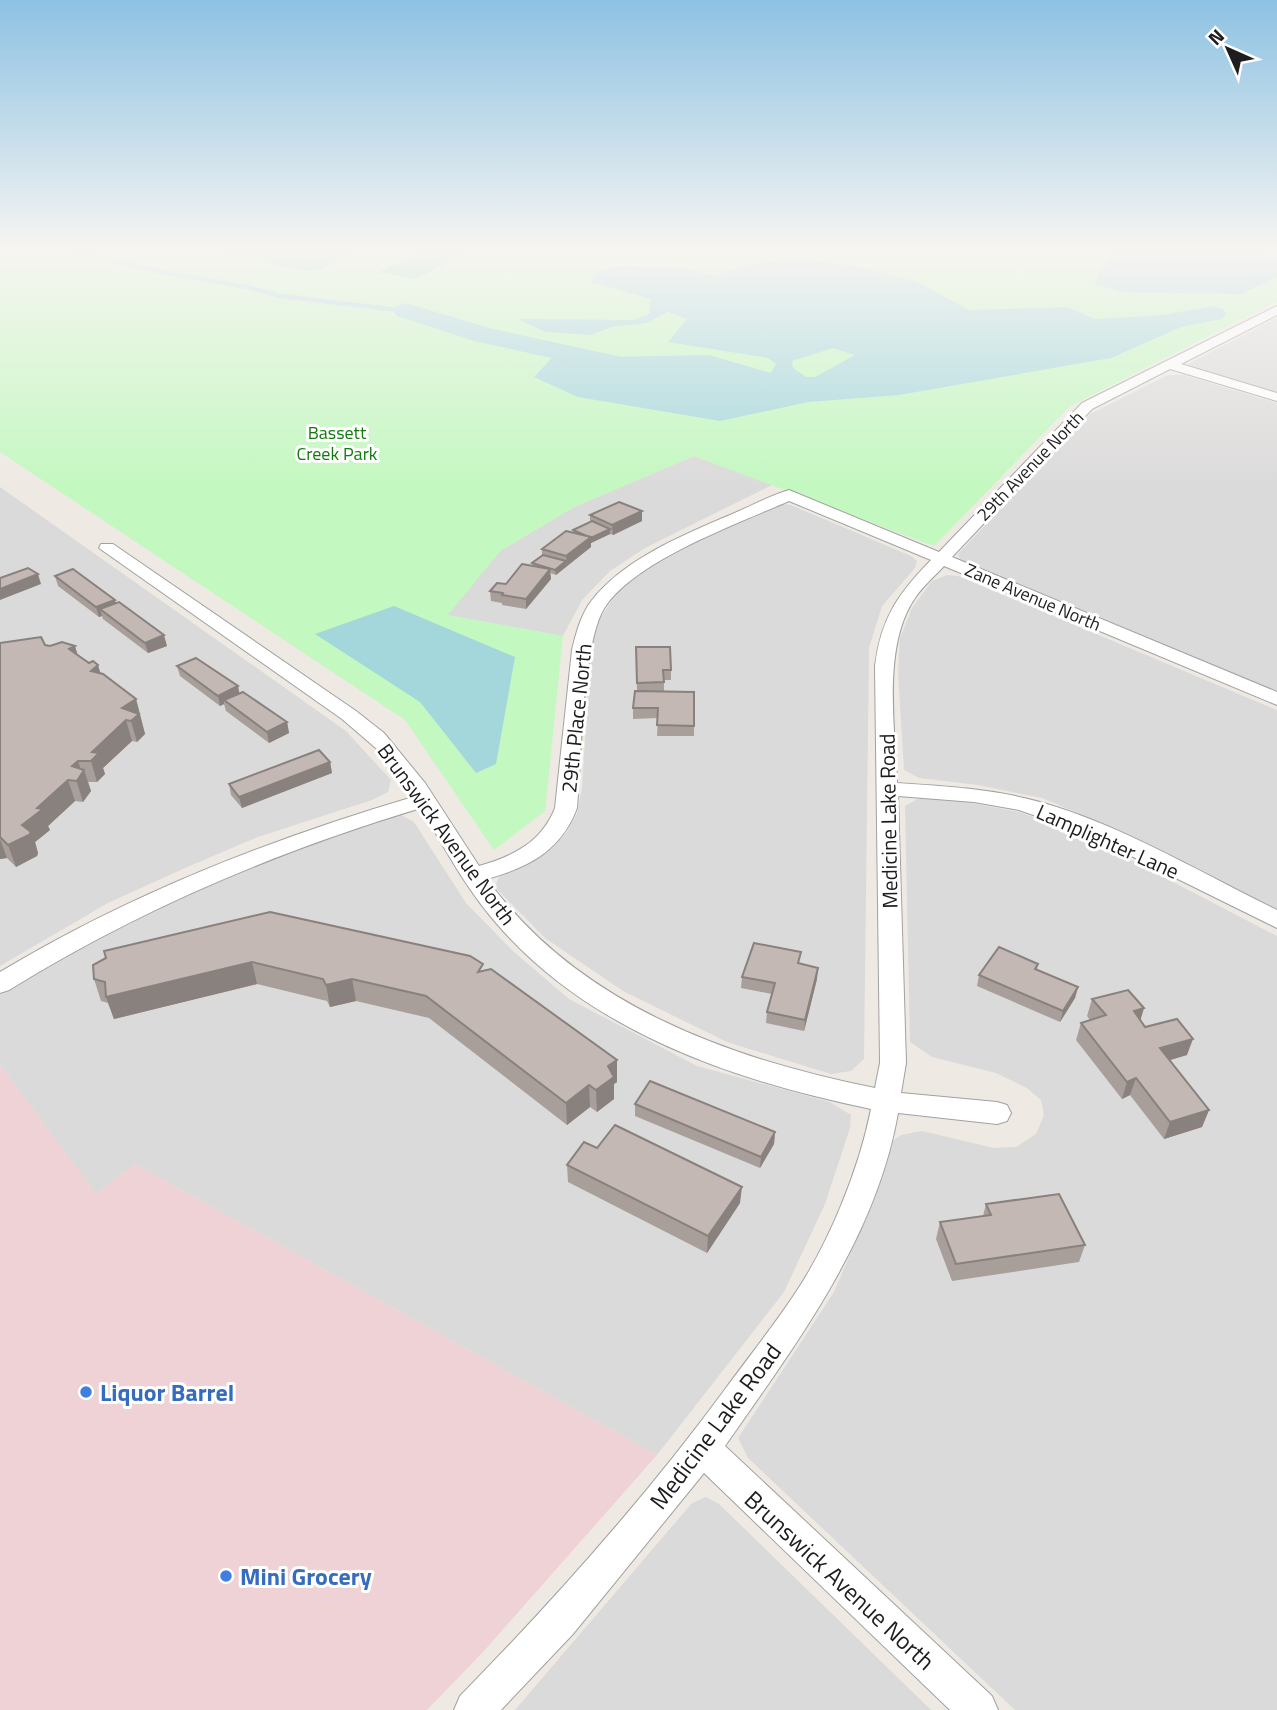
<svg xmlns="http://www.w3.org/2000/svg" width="1277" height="1710" viewBox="0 0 1277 1710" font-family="'Titillium Web',sans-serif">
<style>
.residential{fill:#dbdada}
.commercial{fill:#efd2d5}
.park{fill:#c3f8c0}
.pitch{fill:#82ddad}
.water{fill:#a4d7dc;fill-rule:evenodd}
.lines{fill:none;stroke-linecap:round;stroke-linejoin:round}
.stream{stroke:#a4d7dc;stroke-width:4.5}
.river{fill:#a4d7dc;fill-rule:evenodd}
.street-casing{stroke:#a1a1a1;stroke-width:2}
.street{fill:#fff;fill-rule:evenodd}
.wall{fill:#a89e9a}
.shaded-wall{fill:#88817d}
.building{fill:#c3b8b3;stroke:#88817d;stroke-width:2}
.shop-dot{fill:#3f7fe0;stroke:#fff;stroke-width:2.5}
.labels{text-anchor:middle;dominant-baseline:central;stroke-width:6;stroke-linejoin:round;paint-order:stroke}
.far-park-label{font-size:18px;fill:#127a0d;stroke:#fff}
.far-street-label{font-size:18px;fill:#1d1d1d;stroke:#fff}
.street-label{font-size:21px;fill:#1d1d1d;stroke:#fff}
.near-shop-label{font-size:24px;font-weight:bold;fill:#366cbe;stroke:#fff;text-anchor:start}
.near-street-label{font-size:24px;fill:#1d1d1d;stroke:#fff}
</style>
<rect width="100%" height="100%" fill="#eee9e3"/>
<!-- residential -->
<g class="residential">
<path d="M 1277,318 L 1277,395 L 1188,366 L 1188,364 Z"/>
<path d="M 1168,375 L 1183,375 L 1277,403 L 1277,692 L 967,564 L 960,560 L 958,554 L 1090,414 Z"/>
<path d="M 694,456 L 772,485 L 645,548 L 610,571 L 582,600 L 563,636 L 447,615 L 500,551 L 574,507 Z"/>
<path d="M 0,487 L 346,731 L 391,780 L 388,792 L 372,800 L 258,837 L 185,868 L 108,903 L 0,966 Z"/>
<path d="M 783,504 L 791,505 L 911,556 L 917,561 L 915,568 L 882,606 L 869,648 L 864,1059 L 851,1071 L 831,1074 L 727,1042 L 623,991 L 545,938 L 495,887 L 499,877 L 510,869 L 535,860 L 554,847 L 567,832 L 577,813 L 582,788 L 590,660 L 596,624 L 617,593 L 649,564 L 772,505 Z"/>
<path d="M 947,575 L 958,576 L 1277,710 L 1277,913 L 1092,819 L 1042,798 L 978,785 L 919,778 L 904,770 L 898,673 L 900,638 L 912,608 L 932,581 Z"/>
<path d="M 921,797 L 960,801 L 1019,812 L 1065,828 L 1100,844 L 1277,936 L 1277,1710 L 1015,1710 L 748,1458 L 738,1438 L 834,1292 L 877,1191 L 890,1143 L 901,1135 L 922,1131 L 994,1148 L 1016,1147 L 1036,1134 L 1044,1115 L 1041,1100 L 1027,1088 L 996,1073 L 932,1057 L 910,1042 L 905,806 Z"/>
<path d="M 389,815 L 401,815 L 414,822 L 466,903 L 514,952 L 569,999 L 697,1066 L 830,1102 L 851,1115 L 850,1128 L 825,1204 L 784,1292 L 657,1455 L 135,1164 L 96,1194 L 0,1065 L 0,994 L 72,950 L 151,909 L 251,865 Z"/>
<path d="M 706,1497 L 719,1504 L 931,1710 L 515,1710 L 692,1503 Z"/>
</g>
<!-- commercial -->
<path class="commercial" d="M 0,1065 L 96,1194 L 135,1164 L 657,1455 L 483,1652 L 427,1710 L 0,1710 Z"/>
<!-- park -->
<path class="park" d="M 0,250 L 1277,250 L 1277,301 L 1070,406 L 934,546 L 694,456 L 574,507 L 500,551 L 448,615 L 563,636 L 545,811 L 494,850 L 405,720 L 0,452 Z"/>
<!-- pitch -->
<g class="pitch">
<path d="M 205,250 L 365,250 L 321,269 L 305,271 Z"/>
<path d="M 426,250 L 473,250 L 415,279 L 379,272 Z"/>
</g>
<!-- water -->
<g class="water">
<path d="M 1114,250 L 1245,250 L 1277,257 L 1277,277 L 1241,294 L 1121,292 L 1094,284 Z"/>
<path d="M 801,259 L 861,267 L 917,282 L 969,310 L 1068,307 L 1095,319 L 1184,314 L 1199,319 L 1111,358 L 899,395 L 808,402 L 720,421 L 578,397 L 534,377 L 563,346 L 605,357 L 709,355 L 771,373 L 776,364 L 768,358 L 668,342 L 687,319 L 668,312 L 646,323 L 611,327 L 591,335 L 545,332 L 518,319 L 634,320 L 649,314 L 651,299 L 590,282 L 595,272 L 621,266 L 687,269 L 717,276 L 742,265 ZM 833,348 L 855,355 L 815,377 L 806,377 L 793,368 L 792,361 Z"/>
<path d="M 394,606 L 515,657 L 496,764 L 476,773 L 420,702 L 315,634 Z"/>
</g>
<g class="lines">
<!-- stream -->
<path class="stream" d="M 43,250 L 81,252 L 152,270 L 247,287 L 281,296 L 406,311"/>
<!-- river -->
<g class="river">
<path d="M 406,303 L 489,328 L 631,359 L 635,365 L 631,371 L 621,373 L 474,341 L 397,316 L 393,311 L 397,306 Z"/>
<path d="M 1213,306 L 1222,309 L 1226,314 L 1222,319 L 1130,337 L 1121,335 L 1117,329 L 1121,323 L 1130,321 Z"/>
</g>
<defs>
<path id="street" d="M 1277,306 L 1277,315 L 1181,364 L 1277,393 L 1277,401 L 1170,369 L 1092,409 L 952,557 L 1277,692 L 1277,705 L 944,566 C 935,576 923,586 915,598 C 882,646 895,727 897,783 C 940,786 982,788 1024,798 C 1108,817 1199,872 1277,910 L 1277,928 L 1109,845 L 1062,825 L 1019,810 L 974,802 L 898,796 L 906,1063 L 901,1093 L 997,1102 L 1007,1105 L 1011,1113 L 1007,1121 L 997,1124 L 898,1113 C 876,1239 796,1344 725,1446 L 992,1696 L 998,1710 L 950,1710 L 704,1473 L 573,1634 L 501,1710 L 454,1710 L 460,1696 C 555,1599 646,1497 726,1388 C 748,1358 771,1329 792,1298 C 828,1246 859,1170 871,1109 C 735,1081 590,1032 497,924 C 466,889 444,847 421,808 C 275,852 138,910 9,990 L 0,993 L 0,972 C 130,894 268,840 413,797 L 378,750 L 342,719 L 99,548 L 101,544 L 113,544 L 356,711 L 384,733 L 425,783 L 479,866 C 513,856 541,843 555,808 L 572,650 C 576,633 581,614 592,600 C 627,556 689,533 739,511 C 755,504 772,495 789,490 L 939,552 L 1082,403 ZM 789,501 L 931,560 C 898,594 881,618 875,666 L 880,1063 L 875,1088 C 729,1059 577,1004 487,879 C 529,867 561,851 577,808 C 581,762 582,642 605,607 C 636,560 737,524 789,501 Z"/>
</defs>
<!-- street casing -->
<use href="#street" class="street-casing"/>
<!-- street -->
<use href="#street" class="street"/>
</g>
<!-- wall -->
<g class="wall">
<path d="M 642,511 L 642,521 L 613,535 L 610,534 L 591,543 L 591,547 L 556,575 L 550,573 L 551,579 L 526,609 L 502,605 L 502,603 L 491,601 L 490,591 L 506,584 L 532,566 L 532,563 L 542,556 L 542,549 L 573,533 L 573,530 L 590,522 L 590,515 Z"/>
<path d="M 55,576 L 116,603 L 167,646 L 148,653 L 103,619 L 102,616 L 99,617 L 58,586 Z"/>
<path d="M 0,643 L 45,645 L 77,655 L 136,699 L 145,734 L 137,742 L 132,741 L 103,768 L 105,774 L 97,782 L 88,782 L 91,791 L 83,802 L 75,801 L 48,826 L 50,830 L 35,842 L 38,853 L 37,856 L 16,867 L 7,858 L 0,859 Z"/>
<path d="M 636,647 L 671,670 L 671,680 L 664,680 L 664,692 L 694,692 L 694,736 L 657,736 L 658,718 L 633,719 L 633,708 L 637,691 Z"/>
<path d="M 177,666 L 238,686 L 239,693 L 287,722 L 289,733 L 269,743 L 226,711 L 224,704 L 220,706 L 180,676 Z"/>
<path d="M 330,762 L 332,773 L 242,808 L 231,795 L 229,784 Z"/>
<path d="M 106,958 L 484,971 L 617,1060 L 617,1082 L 614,1084 L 614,1099 L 597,1112 L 590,1107 L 567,1125 L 429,1018 L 356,1001 L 330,1007 L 327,1001 L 257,984 L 114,1019 L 108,1003 L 101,1001 L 94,979 Z"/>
<path d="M 799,963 L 817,979 L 804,1031 L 766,1023 L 767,1012 L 772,994 L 741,988 L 742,977 Z"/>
<path d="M 1038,964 L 1037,970 L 1078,987 L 1075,998 L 1060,1022 L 977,986 L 979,975 Z"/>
<path d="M 1092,999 L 1144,1008 L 1140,1020 L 1145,1027 L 1187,1055 L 1169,1060 L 1209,1110 L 1202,1127 L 1164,1139 L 1130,1095 L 1122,1099 L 1076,1040 L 1081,1023 L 1090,1020 L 1087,1016 Z"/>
<path d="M 635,1104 L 775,1132 L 774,1144 L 760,1168 L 635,1116 Z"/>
<path d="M 597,1148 L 740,1203 L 707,1253 L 568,1182 L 567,1165 Z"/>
<path d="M 986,1204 L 1085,1245 L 1079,1262 L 952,1281 L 936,1239 L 940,1222 L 983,1216 Z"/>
</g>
<!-- shaded-wall -->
<g class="shaded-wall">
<path d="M 642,511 L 642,521 L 613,535 L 612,525 Z"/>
<path d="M 610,529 L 610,534 L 591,543 L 591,547 L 567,566 L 566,556 L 591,537 Z"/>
<path d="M 566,561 L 567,566 L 556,575 L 555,570 Z"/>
<path d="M 550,569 L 551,579 L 526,609 L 526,599 Z"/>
<path d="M 38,574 L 41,584 L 0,600 L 0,589 Z"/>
<path d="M 115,600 L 118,610 L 100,609 L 102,616 L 99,617 L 96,607 Z"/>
<path d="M 164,635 L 167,646 L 148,653 L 145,643 Z"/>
<path d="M 75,646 L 81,666 L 69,649 Z"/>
<path d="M 98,665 L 104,685 L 91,671 Z"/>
<path d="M 238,686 L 240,697 L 224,700 L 224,704 L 220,706 L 218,696 Z"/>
<path d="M 136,699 L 145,734 L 137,742 L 131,721 L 126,720 L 132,741 L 103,768 L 105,774 L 97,782 L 91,761 L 92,752 L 122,708 Z"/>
<path d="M 287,722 L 289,733 L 269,743 L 267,732 Z"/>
<path d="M 78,761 L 82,773 L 84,770 L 91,791 L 83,802 L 72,766 Z"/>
<path d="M 330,762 L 332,773 L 242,808 L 239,797 Z"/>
<path d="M 68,780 L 75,801 L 48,826 L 50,830 L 35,842 L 38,853 L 37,856 L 16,867 L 8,845 L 22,825 L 37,808 Z"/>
<path d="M 0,839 L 7,858 L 0,859 Z"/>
<path d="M 252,962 L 257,984 L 114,1019 L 106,997 Z"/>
<path d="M 818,968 L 817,979 L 804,1031 L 805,1020 Z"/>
<path d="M 352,979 L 356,1001 L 330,1007 L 326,985 Z"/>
<path d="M 1078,987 L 1075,998 L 1060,1022 L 1063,1011 Z"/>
<path d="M 1144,1008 L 1139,1025 L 1134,1011 Z"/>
<path d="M 1193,1039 L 1187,1055 L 1154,1065 L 1160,1048 Z"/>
<path d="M 617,1060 L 617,1082 L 614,1084 L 614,1099 L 597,1112 L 596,1090 L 608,1066 Z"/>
<path d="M 1136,1078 L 1130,1095 L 1122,1099 L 1127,1082 Z"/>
<path d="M 589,1085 L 590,1107 L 567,1125 L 566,1103 Z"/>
<path d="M 1209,1110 L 1202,1127 L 1164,1139 L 1170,1122 Z"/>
<path d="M 775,1132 L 774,1144 L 760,1168 L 761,1157 Z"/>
<path d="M 742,1187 L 740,1203 L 707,1253 L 708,1236 Z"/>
</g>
<!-- building -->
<g class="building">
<path d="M 619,502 L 642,511 L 612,525 L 590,515 Z"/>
<path d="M 592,521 L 610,529 L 591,538 L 573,530 Z"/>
<path d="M 566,531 L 591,537 L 566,556 L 542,549 Z"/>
<path d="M 543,555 L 566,561 L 555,570 L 532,563 Z"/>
<path d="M 522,564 L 550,569 L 526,599 L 502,595 L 503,593 L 490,591 L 497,583 L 506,584 Z"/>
<path d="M 28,568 L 38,574 L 0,589 L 0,578 Z"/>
<path d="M 73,569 L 115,600 L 96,607 L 55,576 Z"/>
<path d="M 119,602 L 164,635 L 145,643 L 100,609 Z"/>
<path d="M 41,637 L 45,645 L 50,646 L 62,642 L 75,646 L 69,649 L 89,663 L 93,661 L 98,665 L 91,671 L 103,674 L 136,699 L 122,708 L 139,714 L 131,721 L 126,720 L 92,752 L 99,753 L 91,761 L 78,761 L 72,766 L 84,770 L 77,781 L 68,780 L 37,808 L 43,809 L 22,825 L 31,832 L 29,835 L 8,845 L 0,837 L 0,643 Z"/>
<path d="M 636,647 L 670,647 L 671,670 L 663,670 L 664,682 L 637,683 Z"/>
<path d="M 196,658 L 238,686 L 218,696 L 177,666 Z"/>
<path d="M 635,691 L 694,692 L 694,726 L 657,725 L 658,708 L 633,708 Z"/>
<path d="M 243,692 L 287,722 L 267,732 L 224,700 Z"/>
<path d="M 319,750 L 330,762 L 239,797 L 229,784 Z"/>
<path d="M 270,912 L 470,956 L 483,964 L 478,972 L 491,969 L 617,1060 L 608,1066 L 614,1077 L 596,1090 L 589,1085 L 566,1103 L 426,996 L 352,979 L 326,985 L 323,979 L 252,962 L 106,997 L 105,982 L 94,979 L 93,965 L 106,958 L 104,951 Z"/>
<path d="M 754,943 L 801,952 L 798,963 L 818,968 L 805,1020 L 767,1012 L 775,983 L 742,977 Z"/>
<path d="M 999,947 L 1038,964 L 1035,969 L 1078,987 L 1063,1011 L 979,975 Z"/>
<path d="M 1128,990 L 1144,1008 L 1134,1011 L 1145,1027 L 1177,1019 L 1193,1039 L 1160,1048 L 1209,1110 L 1170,1122 L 1136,1078 L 1127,1082 L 1081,1023 L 1106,1015 L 1092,999 Z"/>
<path d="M 650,1081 L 775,1132 L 761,1157 L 635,1104 Z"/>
<path d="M 615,1125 L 742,1187 L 708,1236 L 567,1165 L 584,1142 L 597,1148 Z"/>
<path d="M 1059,1194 L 1085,1245 L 956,1264 L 940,1222 L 991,1215 L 986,1204 Z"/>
</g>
<!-- sky -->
<linearGradient id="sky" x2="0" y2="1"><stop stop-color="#8dc2e3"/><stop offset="0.51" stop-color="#f7f5f2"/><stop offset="1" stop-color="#f7f5f2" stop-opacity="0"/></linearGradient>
<rect width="1277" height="489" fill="url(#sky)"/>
<!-- markers -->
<g class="shop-dot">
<circle cx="86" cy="1392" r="7"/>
<circle cx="226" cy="1576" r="7"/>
</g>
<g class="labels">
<!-- far-park labels -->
<g class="far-park-label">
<text x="337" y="432">Bassett<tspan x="337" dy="21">Creek Park</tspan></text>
</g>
<!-- far-street labels -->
<g class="far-street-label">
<text transform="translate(1030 466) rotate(-46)">29th Avenue North</text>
<text transform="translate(1033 597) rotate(23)">Zane Avenue North</text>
</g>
<!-- street labels -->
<g class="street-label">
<text transform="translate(576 718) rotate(-84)">29th Place North</text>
<text transform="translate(888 821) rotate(-91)">Medicine Lake Road</text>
<text transform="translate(447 834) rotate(54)">Brunswick Avenue North</text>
<text transform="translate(1108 841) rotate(24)">Lamplighter Lane</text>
</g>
<!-- near-shop labels -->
<g class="near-shop-label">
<text x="100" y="1392">Liquor Barrel</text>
<text x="240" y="1576">Mini Grocery</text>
</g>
<!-- near-street labels -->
<g class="near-street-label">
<text transform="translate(715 1426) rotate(-53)">Medicine Lake Road</text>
<text transform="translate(840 1580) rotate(43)">Brunswick Avenue North</text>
</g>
</g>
<!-- north arrow -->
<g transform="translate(1228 49) rotate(315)" stroke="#ffffff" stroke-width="5" paint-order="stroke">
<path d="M0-5L12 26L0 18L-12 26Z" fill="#1d1d1d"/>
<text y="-10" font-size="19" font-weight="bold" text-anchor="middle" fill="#1d1d1d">N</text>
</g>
</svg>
